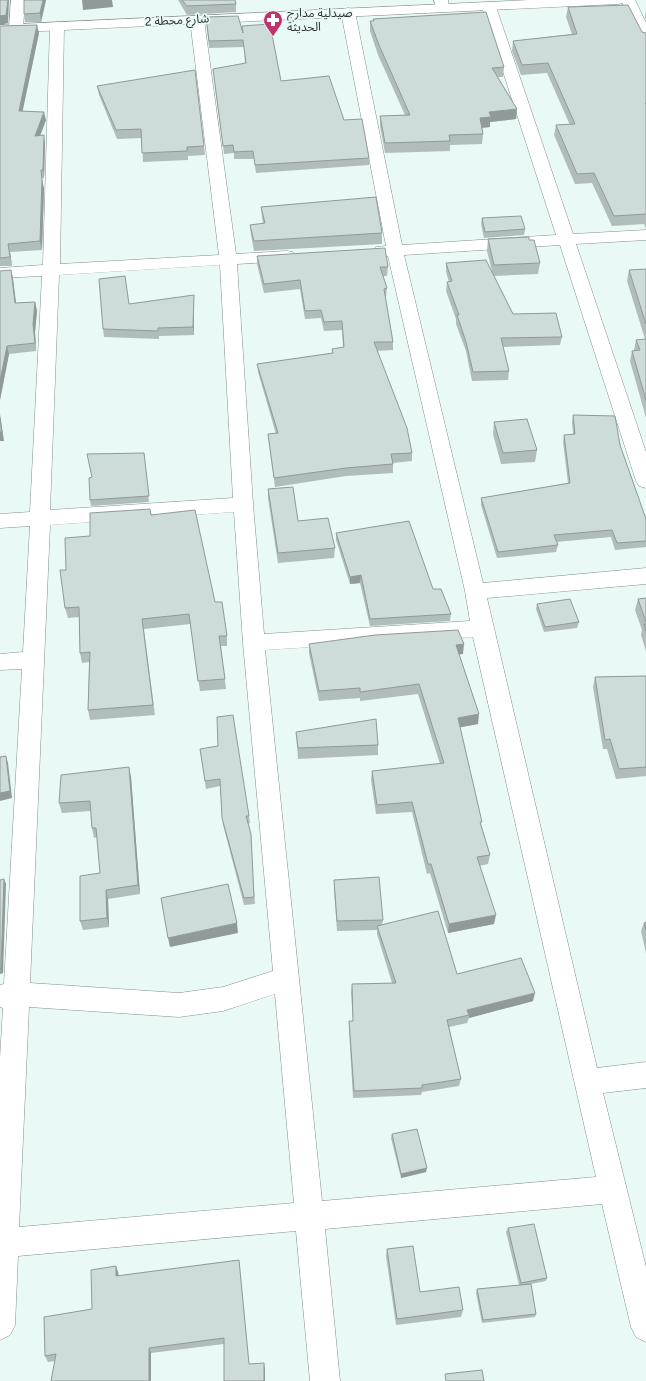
<svg xmlns="http://www.w3.org/2000/svg" width="646" height="1381" viewBox="0 0 646 1381" font-family="Figtree,'Noto Sans Arabic',sans-serif">
<style>
.lines{fill:none;stroke-linecap:round;stroke-linejoin:round}
.street-casing{stroke:#82908d;stroke-width:1}
.secondary-casing{stroke:#82908d;stroke-width:1}
.street{fill:#fff;fill-rule:evenodd}
.secondary{fill:#fff;fill-rule:evenodd}
.wall{fill:#b0bdbb}
.shaded-wall{fill:#909a98}
.building{fill:#cddcd9;stroke:#909a98}
.labels{text-anchor:middle;dominant-baseline:central;stroke-width:3.5;stroke-linejoin:round;paint-order:stroke}
.far-poi-label{font-size:12px;fill:#2c3231;stroke:#e9f9f6;text-anchor:start}
.far-street-label{font-size:12px;fill:#2c3231;stroke:#e9f9f6}
</style>
<rect width="100%" height="100%" fill="#e9f9f6"/>
<g class="lines">
<defs>
<g id="street">
<path d="M 11,0 L 25,0 L 23,28 L 21,31 L 16,32 L 11,31 L 9,28 Z"/>
<path d="M 434,0 L 448,0 L 449,8 L 447,11 L 442,12 L 437,11 Z"/>
<path d="M 621,0 L 635,0 L 646,23 L 646,42 L 641,41 L 639,38 Z"/>
<path d="M 489,3 L 494,4 L 496,7 L 573,234 L 646,230 L 646,240 L 576,244 L 646,452 L 646,488 L 639,486 L 636,481 L 560,245 L 404,255 L 483,583 L 646,568 L 646,584 L 487,598 L 597,1068 L 646,1062 L 646,1088 L 603,1093 L 646,1267 L 646,1342 L 636,1337 L 631,1327 L 602,1204 L 325,1229 L 340,1381 L 310,1381 L 296,1231 L 18,1256 L 15,1325 L 10,1335 L 0,1340 L 0,1058 L 3,1008 L 0,1007 L 0,985 L 4,984 L 22,669 L 0,670 L 0,654 L 23,652 L 30,526 L 0,528 L 0,514 L 30,512 L 42,276 L 0,278 L 0,268 L 43,265 L 50,26 L 52,23 L 57,22 L 62,23 L 64,26 L 60,264 L 219,255 L 190,20 L 192,17 L 197,16 L 202,17 L 204,20 L 236,254 L 287,251 L 293,252 L 295,256 L 293,260 L 287,261 L 237,264 L 253,504 L 264,634 L 470,621 L 465,591 L 388,256 L 376,255 L 374,251 L 376,247 L 386,246 L 341,12 L 343,9 L 348,8 L 353,9 L 355,12 L 402,245 L 556,235 L 482,7 L 484,4 ZM 220,265 L 233,498 L 50,510 L 59,275 ZM 234,512 L 243,643 L 273,971 L 223,987 L 179,993 L 30,983 L 50,525 ZM 473,637 L 596,1177 L 322,1201 L 265,650 ZM 275,994 L 294,1203 L 19,1227 L 29,1007 L 179,1017 L 223,1011 Z"/>
</g>
<path id="secondary" d="M 530,0 L 625,0 L 623,3 L 618,4 L 0,33 L 0,25 Z"/>
</defs>
<!-- street casing -->
<use href="#street" class="street-casing"/>
<!-- secondary casing -->
<use href="#secondary" class="secondary-casing"/>
<!-- street -->
<use href="#street" class="street"/>
<!-- secondary -->
<use href="#secondary" class="secondary"/>
</g>
<!-- wall -->
<g class="wall">
<path d="M 24,0 L 46,0 L 41,22 L 25,22 L 24,14 Z"/>
<path d="M 178,0 L 235,0 L 236,4 L 236,12 L 187,15 Z"/>
<path d="M 568,7 L 646,33 L 646,229 L 644,224 L 612,226 L 592,183 L 575,184 L 554,135 L 556,125 L 570,125 L 547,73 L 521,75 L 512,51 L 513,41 L 572,34 L 566,17 Z"/>
<path d="M 646,9 L 646,20 L 645,17 Z"/>
<path d="M 206,17 L 242,31 L 281,81 L 344,120 L 369,158 L 369,165 L 256,173 L 254,159 L 234,159 L 234,153 L 224,154 L 213,69 L 245,63 L 244,47 L 209,48 Z"/>
<path d="M 373,19 L 504,67 L 503,77 L 498,77 L 517,109 L 516,119 L 490,122 L 490,127 L 482,128 L 483,134 L 482,144 L 450,145 L 450,151 L 385,153 L 380,126 L 380,116 L 405,115 L 378,55 L 370,31 L 370,21 L 373,21 Z"/>
<path d="M 0,26 L 39,33 L 22,111 L 46,120 L 40,136 L 45,144 L 44,178 L 42,178 L 44,189 L 42,250 L 10,252 L 12,266 L 0,266 Z"/>
<path d="M 97,86 L 204,146 L 205,155 L 188,156 L 188,160 L 143,162 L 142,138 L 117,139 L 99,95 Z"/>
<path d="M 261,207 L 382,233 L 382,244 L 254,251 L 251,235 L 250,225 L 263,223 L 262,218 Z"/>
<path d="M 482,218 L 525,229 L 524,235 L 484,238 L 481,224 Z"/>
<path d="M 488,239 L 529,240 L 540,263 L 538,274 L 494,276 L 513,314 L 562,337 L 560,345 L 503,347 L 509,371 L 508,380 L 472,381 L 466,351 L 456,324 L 456,319 L 446,291 L 447,282 L 449,282 L 446,272 L 446,263 L 492,271 L 487,251 Z"/>
<path d="M 257,256 L 388,267 L 387,276 L 383,276 L 387,288 L 386,297 L 385,297 L 393,342 L 393,350 L 377,351 L 412,453 L 412,461 L 393,463 L 393,473 L 346,476 L 275,487 L 269,443 L 268,434 L 276,434 L 258,372 L 257,364 L 332,353 L 332,349 L 343,347 L 342,330 L 324,331 L 321,318 L 305,319 L 300,289 L 264,293 L 257,264 Z"/>
<path d="M 646,269 L 646,418 L 630,361 L 632,351 L 634,350 L 636,340 L 645,339 L 627,281 L 629,270 Z"/>
<path d="M 11,270 L 13,279 L 16,303 L 35,302 L 37,311 L 35,332 L 36,351 L 9,354 L 0,400 L 0,271 Z"/>
<path d="M 194,295 L 194,335 L 159,336 L 159,339 L 104,337 L 103,329 Z"/>
<path d="M 573,415 L 620,445 L 646,519 L 646,547 L 615,550 L 611,537 L 556,542 L 558,545 L 556,552 L 497,558 L 481,505 L 481,498 L 568,483 L 563,442 L 564,435 L 573,434 L 572,422 Z"/>
<path d="M 494,422 L 537,450 L 535,462 L 501,464 L 493,434 Z"/>
<path d="M 144,453 L 149,502 L 91,506 L 90,500 L 92,477 Z"/>
<path d="M 268,489 L 298,521 L 335,548 L 334,558 L 278,563 L 268,498 Z"/>
<path d="M 151,515 L 215,602 L 227,636 L 227,646 L 221,646 L 226,689 L 200,691 L 190,624 L 144,629 L 155,715 L 90,720 L 88,710 L 89,662 L 82,663 L 80,653 L 79,617 L 68,618 L 65,608 L 66,570 L 90,536 Z"/>
<path d="M 336,533 L 433,589 L 451,614 L 450,621 L 370,626 L 360,583 L 350,584 L 336,540 Z"/>
<path d="M 646,598 L 646,651 L 641,635 L 642,630 L 635,610 L 638,599 Z"/>
<path d="M 537,604 L 579,622 L 577,628 L 544,632 L 536,609 Z"/>
<path d="M 309,644 L 463,654 L 459,654 L 478,724 L 460,727 L 481,825 L 490,855 L 488,864 L 479,866 L 494,924 L 448,933 L 430,873 L 427,874 L 412,812 L 376,814 L 371,780 L 372,771 L 440,764 L 418,694 L 360,701 L 360,698 L 319,701 L 309,653 Z"/>
<path d="M 646,676 L 646,776 L 616,779 L 607,749 L 603,749 L 593,687 L 595,677 Z"/>
<path d="M 296,732 L 378,745 L 378,755 L 298,759 Z"/>
<path d="M 200,749 L 249,816 L 250,823 L 249,823 L 255,904 L 244,905 L 223,825 L 220,786 L 206,789 Z"/>
<path d="M 131,777 L 140,894 L 108,899 L 109,927 L 83,930 L 80,921 L 100,873 L 97,837 L 94,838 L 92,828 L 91,811 L 62,813 L 59,803 Z"/>
<path d="M 334,880 L 383,920 L 382,925 L 457,974 L 533,1001 L 469,1018 L 467,1023 L 449,1027 L 461,1079 L 459,1086 L 422,1092 L 421,1095 L 353,1098 L 349,1029 L 349,1021 L 353,1021 L 351,993 L 352,984 L 392,983 L 377,934 L 377,930 L 337,931 L 334,890 Z"/>
<path d="M 646,922 L 646,953 L 641,931 L 644,923 Z"/>
<path d="M 392,1134 L 426,1172 L 401,1178 L 391,1138 Z"/>
<path d="M 508,1228 L 547,1278 L 546,1281 L 531,1284 L 536,1314 L 535,1317 L 482,1323 L 476,1293 L 477,1289 L 519,1285 L 506,1232 Z"/>
<path d="M 387,1249 L 420,1292 L 463,1310 L 461,1317 L 396,1325 L 386,1256 Z"/>
<path d="M 239,1260 L 249,1364 L 265,1369 L 265,1381 L 224,1344 L 151,1353 L 151,1381 L 51,1381 L 55,1361 L 48,1362 L 45,1356 L 92,1309 L 118,1272 L 119,1276 Z"/>
</g>
<!-- shaded-wall -->
<g class="shaded-wall">
<path d="M 8,0 L 9,0 L 8,23 L 0,25 L 0,16 Z"/>
<path d="M 43,0 L 46,0 L 41,22 L 40,13 Z"/>
<path d="M 82,0 L 112,0 L 113,7 L 83,10 Z"/>
<path d="M 37,25 L 39,33 L 21,119 L 19,111 Z"/>
<path d="M 517,109 L 516,119 L 490,122 L 490,127 L 479,128 L 480,118 L 489,112 Z"/>
<path d="M 44,112 L 46,120 L 37,144 L 35,136 Z"/>
<path d="M 44,135 L 45,144 L 44,178 L 43,170 Z"/>
<path d="M 42,180 L 44,189 L 42,250 L 40,241 Z"/>
<path d="M 8,244 L 10,252 L 12,266 L 10,257 Z"/>
<path d="M 11,270 L 13,279 L 17,311 L 15,303 Z"/>
<path d="M 194,295 L 194,335 L 193,327 Z"/>
<path d="M 35,302 L 37,311 L 35,332 L 36,351 L 35,343 L 33,324 Z"/>
<path d="M 7,346 L 9,354 L 0,400 L 0,381 Z"/>
<path d="M 0,414 L 4,441 L 0,441 Z"/>
<path d="M 361,575 L 360,583 L 350,584 L 350,577 Z"/>
<path d="M 464,644 L 463,654 L 455,655 L 456,645 Z"/>
<path d="M 479,714 L 478,724 L 457,728 L 458,718 Z"/>
<path d="M 6,756 L 8,763 L 12,798 L 0,801 L 0,793 Z"/>
<path d="M 129,767 L 131,777 L 140,894 L 138,885 Z"/>
<path d="M 4,879 L 6,884 L 3,973 L 0,974 Z"/>
<path d="M 106,890 L 108,899 L 109,927 L 107,918 Z"/>
<path d="M 496,915 L 494,924 L 448,933 L 449,924 Z"/>
<path d="M 237,923 L 238,933 L 170,947 L 168,938 Z"/>
<path d="M 535,993 L 533,1001 L 469,1018 L 469,1015 L 467,1010 Z"/>
<path d="M 427,1168 L 426,1172 L 401,1178 L 401,1174 Z"/>
<path d="M 116,1266 L 118,1272 L 119,1283 L 116,1276 Z"/>
<path d="M 149,1348 L 151,1353 L 151,1381 L 149,1381 Z"/>
<path d="M 264,1363 L 265,1369 L 265,1381 L 264,1381 Z"/>
</g>
<!-- building -->
<g class="building">
<path d="M 0,0 L 8,0 L 6,15 L 0,16 Z"/>
<path d="M 24,0 L 43,0 L 40,13 L 24,14 Z"/>
<path d="M 182,0 L 235,0 L 236,4 L 187,6 Z"/>
<path d="M 628,5 L 642,32 L 646,33 L 646,103 L 645,103 L 646,104 L 646,214 L 614,216 L 594,173 L 577,174 L 556,125 L 575,124 L 548,63 L 522,65 L 513,41 L 577,34 L 568,7 Z"/>
<path d="M 486,12 L 504,67 L 492,68 L 517,109 L 489,112 L 491,117 L 480,118 L 483,134 L 449,135 L 450,141 L 385,143 L 380,116 L 410,115 L 379,45 L 370,21 L 374,21 L 373,19 Z"/>
<path d="M 238,16 L 243,33 L 242,26 L 270,24 L 281,81 L 329,76 L 344,120 L 362,119 L 369,158 L 255,165 L 253,151 L 234,152 L 233,145 L 223,146 L 213,69 L 246,63 L 243,40 L 209,41 L 206,17 Z"/>
<path d="M 37,25 L 19,111 L 44,112 L 35,136 L 44,135 L 43,170 L 41,170 L 42,180 L 40,241 L 8,244 L 10,257 L 0,258 L 0,26 Z"/>
<path d="M 195,70 L 204,146 L 187,147 L 187,151 L 142,153 L 141,129 L 116,130 L 97,86 Z"/>
<path d="M 376,197 L 382,233 L 254,241 L 250,225 L 265,223 L 261,207 Z"/>
<path d="M 521,216 L 525,229 L 485,232 L 482,218 Z"/>
<path d="M 529,237 L 529,240 L 534,240 L 540,263 L 494,265 L 488,239 Z"/>
<path d="M 385,248 L 388,267 L 380,267 L 387,288 L 384,289 L 393,342 L 374,342 L 407,428 L 412,453 L 391,454 L 393,464 L 346,468 L 274,478 L 268,434 L 278,433 L 257,364 L 333,353 L 332,349 L 344,347 L 342,321 L 324,322 L 321,310 L 305,311 L 300,280 L 264,284 L 257,256 Z"/>
<path d="M 486,260 L 513,314 L 556,313 L 562,337 L 501,338 L 509,371 L 473,372 L 466,342 L 457,315 L 459,315 L 447,282 L 452,281 L 446,263 Z"/>
<path d="M 646,269 L 646,324 L 629,270 Z"/>
<path d="M 11,270 L 15,303 L 35,302 L 33,324 L 35,343 L 7,346 L 0,381 L 0,271 Z"/>
<path d="M 125,276 L 129,304 L 194,295 L 193,327 L 158,328 L 158,331 L 103,329 L 99,279 Z"/>
<path d="M 646,339 L 646,400 L 632,351 L 640,350 L 636,340 Z"/>
<path d="M 573,415 L 615,416 L 620,445 L 646,519 L 646,541 L 617,543 L 612,530 L 554,535 L 558,545 L 498,552 L 481,498 L 570,483 L 564,435 L 575,434 Z"/>
<path d="M 0,418 L 2,432 L 0,432 Z"/>
<path d="M 527,419 L 537,450 L 503,453 L 494,422 Z"/>
<path d="M 144,453 L 149,496 L 90,500 L 89,478 L 92,477 L 87,454 Z"/>
<path d="M 293,487 L 298,521 L 328,518 L 335,548 L 278,553 L 268,489 Z"/>
<path d="M 150,509 L 151,515 L 195,510 L 215,602 L 222,602 L 227,636 L 219,636 L 225,679 L 198,681 L 189,614 L 142,619 L 153,705 L 88,710 L 90,652 L 80,653 L 79,607 L 65,608 L 60,570 L 66,570 L 65,538 L 90,536 L 90,513 Z"/>
<path d="M 409,521 L 433,589 L 441,589 L 451,614 L 370,619 L 361,575 L 350,577 L 336,533 Z"/>
<path d="M 646,598 L 646,622 L 638,599 Z"/>
<path d="M 570,599 L 579,622 L 545,627 L 537,604 Z"/>
<path d="M 644,624 L 646,624 L 646,631 Z"/>
<path d="M 458,630 L 464,644 L 456,645 L 479,714 L 458,718 L 482,822 L 480,822 L 490,855 L 477,857 L 496,915 L 449,924 L 431,864 L 428,864 L 412,802 L 377,805 L 372,771 L 444,763 L 419,684 L 360,692 L 360,688 L 319,691 L 309,644 L 375,635 Z"/>
<path d="M 646,676 L 646,767 L 619,769 L 610,739 L 605,740 L 595,677 Z"/>
<path d="M 233,715 L 249,816 L 246,816 L 251,834 L 254,897 L 244,898 L 222,818 L 220,779 L 205,781 L 200,749 L 218,746 L 217,717 Z"/>
<path d="M 376,719 L 378,745 L 298,748 L 296,732 Z"/>
<path d="M 6,756 L 10,791 L 0,793 L 0,757 Z"/>
<path d="M 129,767 L 138,885 L 106,890 L 107,918 L 80,921 L 80,876 L 100,873 L 96,828 L 92,828 L 90,801 L 59,803 L 61,775 Z"/>
<path d="M 379,877 L 383,920 L 337,921 L 334,880 Z"/>
<path d="M 4,879 L 1,968 L 0,969 L 0,880 Z"/>
<path d="M 228,884 L 237,923 L 168,938 L 161,898 Z"/>
<path d="M 438,911 L 457,974 L 521,958 L 535,993 L 467,1010 L 469,1015 L 447,1020 L 461,1079 L 422,1085 L 422,1088 L 354,1091 L 349,1021 L 353,1021 L 352,984 L 396,983 L 377,926 Z"/>
<path d="M 646,922 L 646,930 L 644,923 Z"/>
<path d="M 417,1129 L 427,1168 L 401,1174 L 392,1134 Z"/>
<path d="M 534,1224 L 547,1278 L 521,1283 L 508,1228 Z"/>
<path d="M 413,1246 L 420,1292 L 459,1287 L 463,1310 L 397,1319 L 387,1249 Z"/>
<path d="M 239,1260 L 249,1364 L 264,1363 L 264,1381 L 224,1381 L 224,1338 L 149,1348 L 149,1381 L 51,1381 L 56,1354 L 45,1356 L 44,1317 L 92,1309 L 91,1270 L 116,1266 L 116,1276 Z"/>
<path d="M 531,1284 L 536,1314 L 483,1320 L 477,1289 Z"/>
<path d="M 482,1370 L 484,1381 L 446,1381 L 445,1374 Z"/>
</g>
<!-- icons -->
<defs>
<symbol id="pharmacy-pin" viewBox="-11 -11 22 30"><path d="M0 17L-7.5 6A9.5 9.5 0 1 1 7.5 6Z" fill="#bf346c" stroke="#e9f9f6"/><path d="M-2-6h4v4h4v4h-4v4h-4v-4h-4v-4h4Z" fill="#fff"/></symbol>
</defs>
<g fill-rule="evenodd">
<use href="#pharmacy-pin" x="262" y="9" width="22" height="30"/>
</g>
<g class="labels">
<!-- far-poi labels -->
<g class="far-poi-label">
<text x="287" y="13">صيدلية مدارج<tspan x="287" dy="14">الحديثة</tspan></text>
</g>
<!-- far-street labels -->
<g class="far-street-label">
<text transform="translate(177 20) rotate(-3)">شارع محطة 2</text>
</g>
</g>
</svg>
